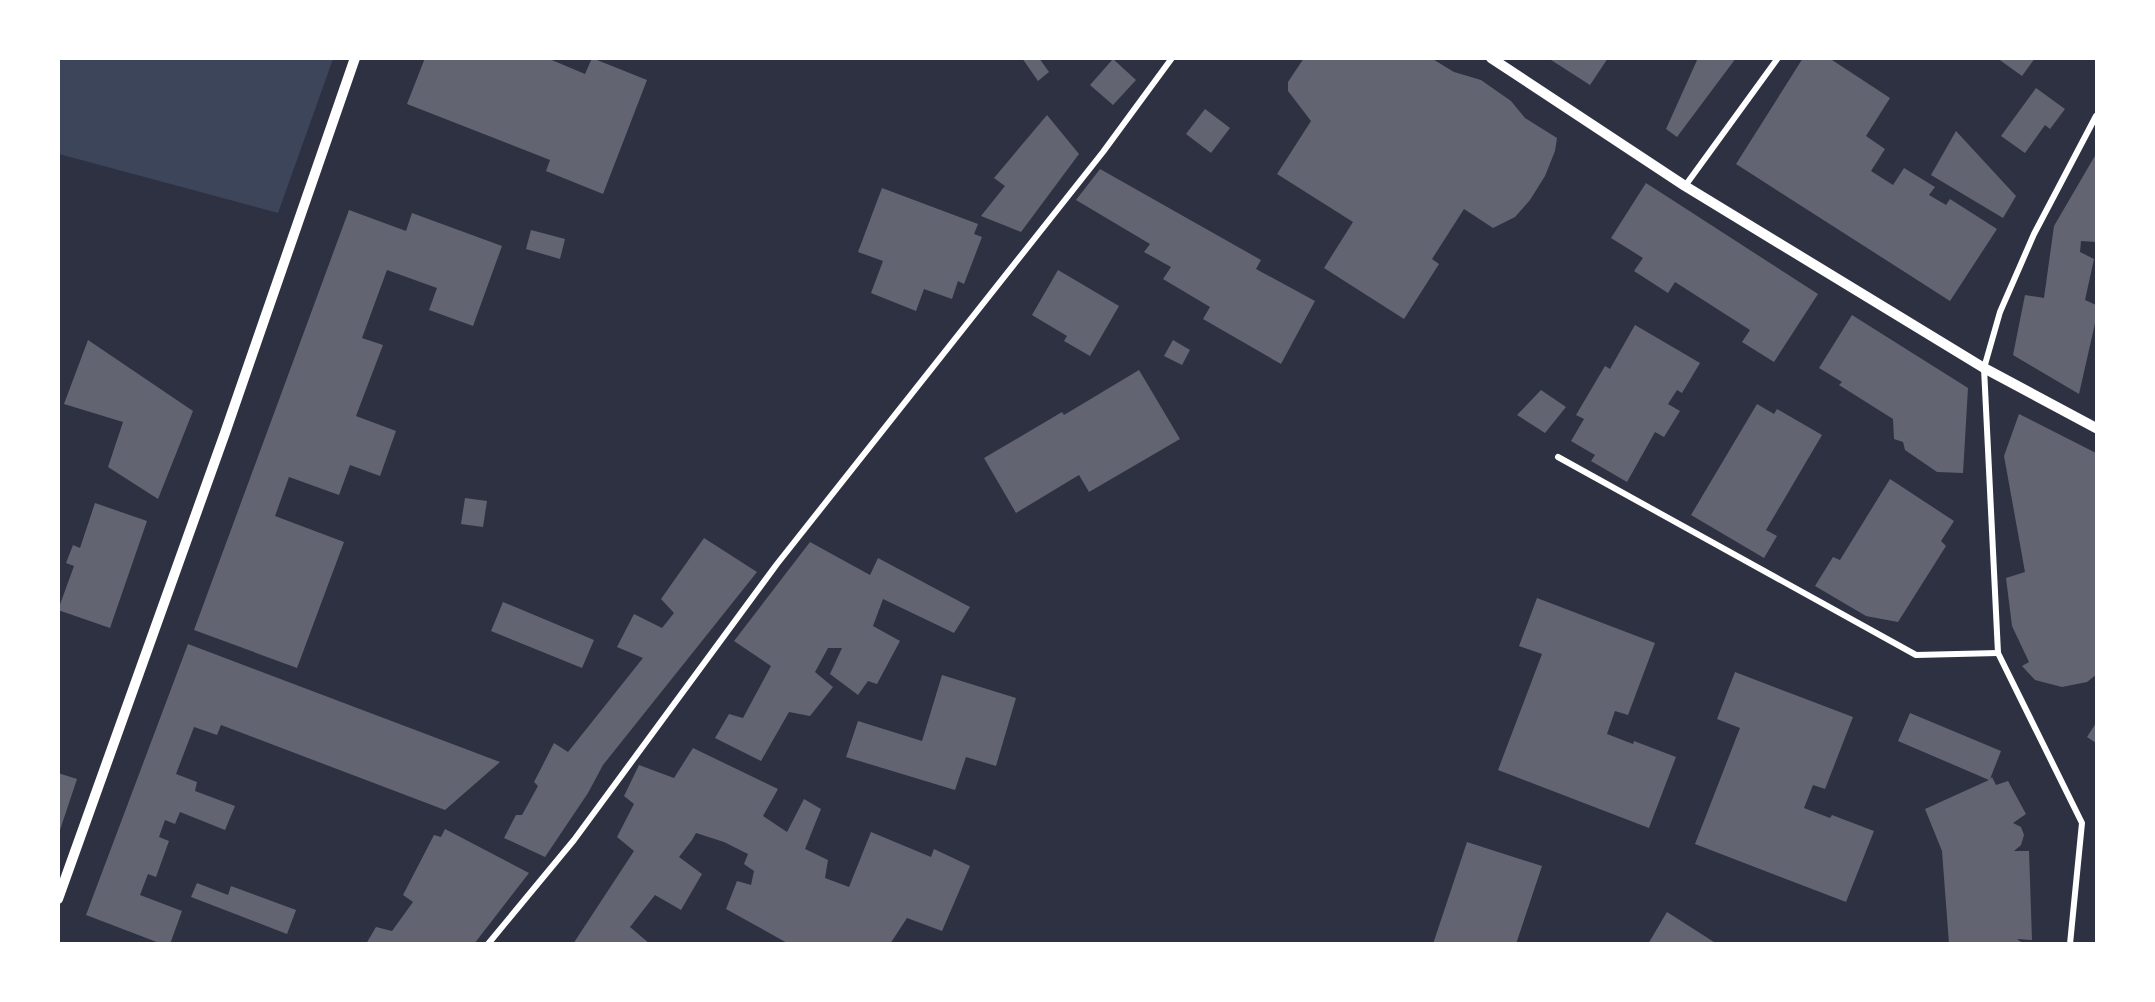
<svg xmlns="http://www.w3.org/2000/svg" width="2155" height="1002" viewBox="0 0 2155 1002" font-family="Raleway,sans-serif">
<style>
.green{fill:#3c4559}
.building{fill:#626471}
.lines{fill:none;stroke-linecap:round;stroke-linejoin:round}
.minor{stroke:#fff;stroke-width:6}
.tertiary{stroke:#fff;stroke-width:10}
</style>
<rect width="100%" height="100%" fill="#2d3142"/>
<!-- green -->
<path class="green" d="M 58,59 L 59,58 L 333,59 L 278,213 L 59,154 Z"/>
<!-- building -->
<g class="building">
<path d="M 425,58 L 547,58 L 585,74 L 592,58 L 647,80 L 603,194 L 546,171 L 550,160 L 407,104 Z"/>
<path d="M 1022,58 L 1039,58 L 1049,72 L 1038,81 Z"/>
<path d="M 1304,58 L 1431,58 L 1454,72 L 1481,80 L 1511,101 L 1525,118 L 1557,138 L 1555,151 L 1545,176 L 1530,200 L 1515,217 L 1493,228 L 1464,209 L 1432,259 L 1439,264 L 1404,319 L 1324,268 L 1353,222 L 1277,174 L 1311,121 L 1288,91 L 1288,82 Z"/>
<path d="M 1548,58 L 1608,58 L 1590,85 Z"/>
<path d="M 1698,58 L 1736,58 L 1677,137 L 1666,129 Z"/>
<path d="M 1803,58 L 1829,58 L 1890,98 L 1866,136 L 1885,149 L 1871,171 L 1893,185 L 1904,168 L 1935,187 L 1929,195 L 1946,205 L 1950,199 L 1997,229 L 1950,301 L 1736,164 Z"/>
<path d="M 1997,58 L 2035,58 L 2022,76 Z"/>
<path d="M 1113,59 L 1136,80 L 1113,105 L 1090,85 Z"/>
<path d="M 2036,88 L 2065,109 L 2050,129 L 2045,125 L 2025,153 L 2001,136 Z"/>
<path d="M 1205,109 L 1230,128 L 1211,153 L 1186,134 Z"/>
<path d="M 1047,115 L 1079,154 L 1021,232 L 981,216 L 1005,186 L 994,178 Z"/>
<path d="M 1956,131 L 2016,196 L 2003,218 L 1931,175 Z"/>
<path d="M 2096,154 L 2096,242 L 2081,241 L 2080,252 L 2094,259 L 2085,300 L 2096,305 L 2096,319 L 2079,394 L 2013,355 L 2025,295 L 2044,298 L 2054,226 Z"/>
<path d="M 1100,169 L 1261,260 L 1256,269 L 1315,301 L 1281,364 L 1203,319 L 1210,307 L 1163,279 L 1171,267 L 1144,252 L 1150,244 L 1076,200 Z"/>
<path d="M 1646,183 L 1818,294 L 1774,362 L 1742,342 L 1750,330 L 1675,282 L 1668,293 L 1634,271 L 1643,258 L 1611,238 Z"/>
<path d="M 882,188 L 978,224 L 974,234 L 982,237 L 964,284 L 958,281 L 952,299 L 924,289 L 916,311 L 871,293 L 883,261 L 858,252 Z"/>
<path d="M 349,210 L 406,231 L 412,213 L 502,246 L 473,326 L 429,310 L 437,288 L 387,270 L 362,338 L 383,345 L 356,416 L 396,431 L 380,476 L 350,465 L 339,495 L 289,477 L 275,516 L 344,542 L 297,668 L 194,630 Z"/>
<path d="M 531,230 L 565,239 L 560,259 L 526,249 Z"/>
<path d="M 1058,270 L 1119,306 L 1090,356 L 1064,341 L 1067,336 L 1032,315 Z"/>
<path d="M 1852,315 L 1968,388 L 1963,473 L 1937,472 L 1905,450 L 1903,442 L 1894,439 L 1893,419 L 1839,385 L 1842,382 L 1819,368 Z"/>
<path d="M 1635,325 L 1700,363 L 1682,393 L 1677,390 L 1668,404 L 1680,411 L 1664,437 L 1655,432 L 1627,482 L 1591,461 L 1595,455 L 1571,441 L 1584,419 L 1576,415 L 1605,366 L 1610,369 Z"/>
<path d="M 88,340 L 193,411 L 158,499 L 108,467 L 123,422 L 64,404 Z"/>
<path d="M 1173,340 L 1190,350 L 1182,365 L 1164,356 Z"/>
<path d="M 1139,370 L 1180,439 L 1089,492 L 1079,475 L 1016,513 L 984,458 L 1062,412 L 1064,415 Z"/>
<path d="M 1541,390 L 1566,407 L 1545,433 L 1517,415 Z"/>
<path d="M 1757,404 L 1774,414 L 1777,409 L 1822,435 L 1766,530 L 1777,536 L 1764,558 L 1691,515 Z"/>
<path d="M 2019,414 L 2096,453 L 2096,675 L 2087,682 L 2062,687 L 2035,680 L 2022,666 L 2029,662 L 2012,626 L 2006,578 L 2025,572 L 2004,456 Z"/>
<path d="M 1890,479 L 1954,521 L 1941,541 L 1946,546 L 1898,622 L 1866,616 L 1815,586 L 1833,557 L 1840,560 Z"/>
<path d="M 465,498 L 487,501 L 483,527 L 461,524 Z"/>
<path d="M 95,503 L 147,521 L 110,628 L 58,610 L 74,566 L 66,563 L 73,545 L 80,548 Z"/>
<path d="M 704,538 L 757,572 L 603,765 L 588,793 L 545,857 L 504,838 L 516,815 L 522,815 L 538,786 L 534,782 L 554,743 L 568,752 L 643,658 L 617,647 L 634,614 L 662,628 L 674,613 L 661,599 Z"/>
<path d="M 810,542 L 870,575 L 878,558 L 970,607 L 954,633 L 883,599 L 873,626 L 900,641 L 877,684 L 868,681 L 858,695 L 830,674 L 842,648 L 828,648 L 815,672 L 833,687 L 810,716 L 789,712 L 761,761 L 715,738 L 729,714 L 743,718 L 771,666 L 734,641 Z"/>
<path d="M 1537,598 L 1655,643 L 1628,715 L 1615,711 L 1607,734 L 1633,744 L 1634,741 L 1676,757 L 1649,828 L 1498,770 L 1542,654 L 1519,646 Z"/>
<path d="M 503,602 L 594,640 L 582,668 L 491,631 Z"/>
<path d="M 188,644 L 500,762 L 445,810 L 221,725 L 217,735 L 194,727 L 176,774 L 197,782 L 195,791 L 235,806 L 225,830 L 180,812 L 175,824 L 165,820 L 159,837 L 169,841 L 156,877 L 148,874 L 140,895 L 182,911 L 170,944 L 162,944 L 86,915 Z"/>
<path d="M 1735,672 L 1853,717 L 1825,789 L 1813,785 L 1804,808 L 1830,818 L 1832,815 L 1874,831 L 1846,902 L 1695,844 L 1740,728 L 1717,719 Z"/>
<path d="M 942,675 L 1016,698 L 996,766 L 966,757 L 955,790 L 846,757 L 858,721 L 922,741 Z"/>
<path d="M 1910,713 L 2001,751 L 1990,779 L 1992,777 L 1996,785 L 2008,781 L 2026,814 L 2013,823 L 2021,827 L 2024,835 L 2021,845 L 2014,851 L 2029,851 L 2032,940 L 2017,939 L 2024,944 L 1949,944 L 1942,851 L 1925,809 L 1989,780 L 1898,741 Z"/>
<path d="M 2096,723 L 2096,743 L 2087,737 Z"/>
<path d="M 693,748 L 778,789 L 763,816 L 787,832 L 804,799 L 821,809 L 805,849 L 828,860 L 825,878 L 849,887 L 871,832 L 931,857 L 934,849 L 970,866 L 942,931 L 907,918 L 890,944 L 789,944 L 726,909 L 737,881 L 751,885 L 754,871 L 744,864 L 748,854 L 724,842 L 696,833 L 692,840 L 679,857 L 702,874 L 681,910 L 655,895 L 630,927 L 650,944 L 573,944 L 634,851 L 617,837 L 634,804 L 624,796 L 639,765 L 674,778 Z"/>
<path d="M 58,773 L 77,779 L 59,833 L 58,833 Z"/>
<path d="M 445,829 L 529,873 L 474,944 L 366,944 L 376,927 L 392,931 L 413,902 L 403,895 L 434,835 L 441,837 Z"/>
<path d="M 1467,842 L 1542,866 L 1516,944 L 1433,944 Z"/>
<path d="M 197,883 L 228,895 L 231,886 L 296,910 L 287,934 L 191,897 Z"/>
<path d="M 1667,912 L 1717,944 L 1648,944 Z"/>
</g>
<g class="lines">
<!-- minor -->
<g class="minor">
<path d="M 1685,186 L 1778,58"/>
<path d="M 1558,457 L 1916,655 L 1998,653"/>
<path d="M 488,944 L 574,840 L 777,564 L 1103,152 L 1172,58"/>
<path d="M 2070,944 L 2082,823 L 1998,653 L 1984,368 L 2000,312 L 2034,234 L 2096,116"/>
</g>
<!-- tertiary -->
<g class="tertiary">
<path d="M 1491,58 L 1685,186 L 1984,368 L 2096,428"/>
<path d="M 58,899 L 225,433 L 355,58"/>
</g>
</g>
<!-- border -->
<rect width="2155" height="1002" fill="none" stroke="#ffffff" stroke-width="120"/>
</svg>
